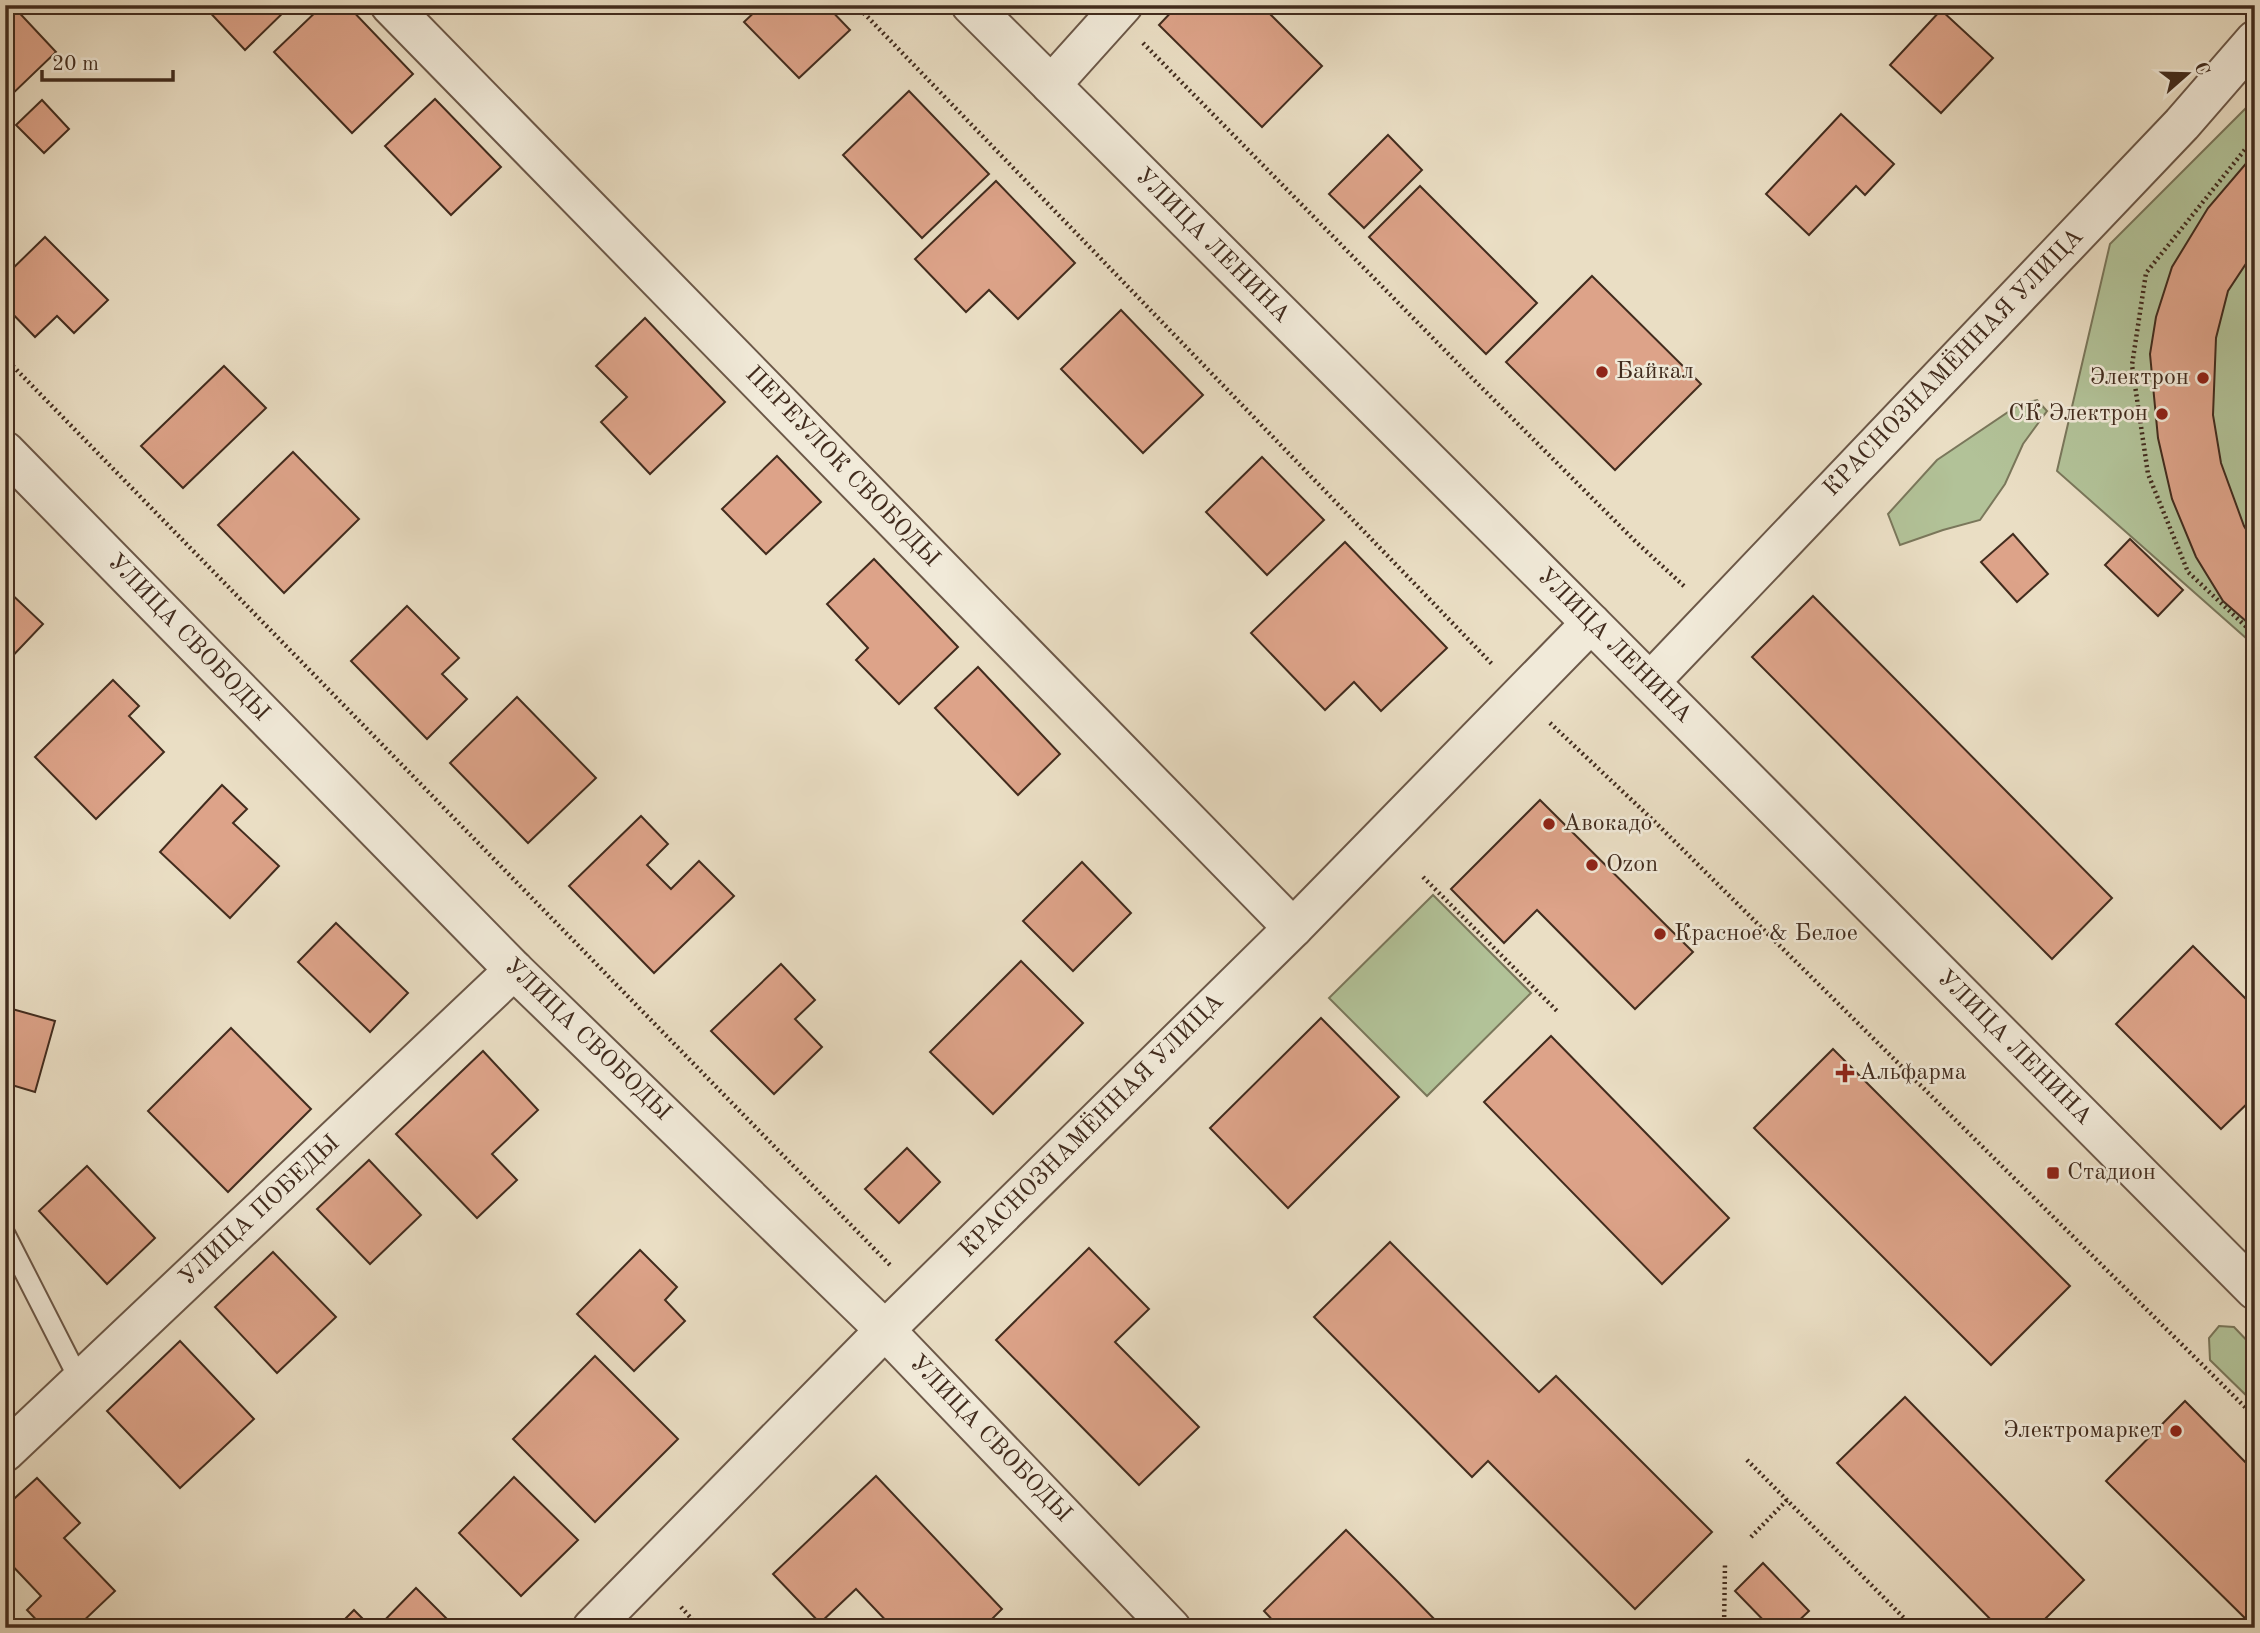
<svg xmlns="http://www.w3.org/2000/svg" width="2260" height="1633" viewBox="0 0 2260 1633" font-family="'Old Standard TT',serif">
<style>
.green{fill:#b2c298;stroke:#7a775b;stroke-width:2}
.building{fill:#dda389;stroke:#422c1e;stroke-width:2}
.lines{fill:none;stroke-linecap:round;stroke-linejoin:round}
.service-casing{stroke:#6c5848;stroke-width:23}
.minor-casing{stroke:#6c5848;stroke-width:42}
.tertiary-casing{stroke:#6c5848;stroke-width:42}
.path{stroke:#422c1e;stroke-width:4.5;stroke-dasharray:2 3.5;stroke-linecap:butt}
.service{stroke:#f1ead9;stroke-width:19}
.minor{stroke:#f1ead9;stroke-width:38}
.tertiary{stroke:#f1ead9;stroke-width:38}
.poi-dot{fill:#8f2418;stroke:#f1ead9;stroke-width:2.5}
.labels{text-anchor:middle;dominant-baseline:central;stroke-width:5;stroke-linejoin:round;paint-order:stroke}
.street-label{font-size:24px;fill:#422c1e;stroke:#f1ead9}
.poi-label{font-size:24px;fill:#422c1e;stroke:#f1ead9;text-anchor:start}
</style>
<rect width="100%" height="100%" fill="#eadec4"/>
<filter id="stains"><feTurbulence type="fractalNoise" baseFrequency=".00286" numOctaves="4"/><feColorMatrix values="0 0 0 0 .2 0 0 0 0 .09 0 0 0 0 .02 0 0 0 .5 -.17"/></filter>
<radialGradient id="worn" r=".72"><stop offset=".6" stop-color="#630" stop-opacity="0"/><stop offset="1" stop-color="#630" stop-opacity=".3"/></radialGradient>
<!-- green -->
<g class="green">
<path d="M 2255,99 L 2255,646 L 2057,471 L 2110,244 Z"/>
<path d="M 2037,400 L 2047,411 L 2023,444 L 2005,484 L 1980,520 L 1943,530 L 1900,545 L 1888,514 L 1937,460 L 2020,404 Z"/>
<path d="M 1433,895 L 1531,993 L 1427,1096 L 1329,998 Z"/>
<path d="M 2219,1326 L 2234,1327 L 2255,1349 L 2255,1404 L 2210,1360 L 2209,1338 Z"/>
</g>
<!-- building -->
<g class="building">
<path d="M 5,5 L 12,5 L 56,52 L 5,101 Z"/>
<path d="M 203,5 L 291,5 L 245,50 Z"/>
<path d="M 323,5 L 347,5 L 413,74 L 352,133 L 274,52 Z"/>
<path d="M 762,5 L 826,5 L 850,30 L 799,78 L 744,22 Z"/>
<path d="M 1178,5 L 1261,5 L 1322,66 L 1262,127 L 1159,25 Z"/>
<path d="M 1941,10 L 1993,58 L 1941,113 L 1890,65 Z"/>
<path d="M 909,91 L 989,174 L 922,238 L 843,155 Z"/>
<path d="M 435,99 L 501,167 L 451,215 L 385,146 Z"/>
<path d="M 42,100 L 69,129 L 44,153 L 16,125 Z"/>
<path d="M 1841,114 L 1894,164 L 1865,195 L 1856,186 L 1809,235 L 1766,194 Z"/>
<path d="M 1388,135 L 1422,170 L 1364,228 L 1329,194 Z"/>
<path d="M 2255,153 L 2255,250 L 2228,291 L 2216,338 L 2213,415 L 2221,463 L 2244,526 L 2255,544 L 2255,629 L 2223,601 L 2196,557 L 2172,499 L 2158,438 L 2150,354 L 2156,317 L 2172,267 L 2208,208 Z"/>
<path d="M 996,181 L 1075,263 L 1018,319 L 989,290 L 966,312 L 915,259 Z"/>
<path d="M 1420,186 L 1537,303 L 1486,354 L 1369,237 Z"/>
<path d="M 45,237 L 108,300 L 74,333 L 57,316 L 35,337 L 5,306 L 5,276 Z"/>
<path d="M 1592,276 L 1701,384 L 1615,470 L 1506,362 Z"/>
<path d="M 1121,310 L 1203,395 L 1143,453 L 1061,369 Z"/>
<path d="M 645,318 L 725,402 L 650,474 L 601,422 L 627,397 L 596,366 Z"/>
<path d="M 224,366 L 266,408 L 183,488 L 141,446 Z"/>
<path d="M 293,452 L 359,519 L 284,593 L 218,525 Z"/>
<path d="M 777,456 L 821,502 L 766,554 L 722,509 Z"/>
<path d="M 1262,457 L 1324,520 L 1267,575 L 1206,512 Z"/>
<path d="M 2013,534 L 2048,574 L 2017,602 L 1981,562 Z"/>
<path d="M 2130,539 L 2183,590 L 2158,616 L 2105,565 Z"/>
<path d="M 1345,542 L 1447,648 L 1381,711 L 1354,682 L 1325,710 L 1251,633 Z"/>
<path d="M 874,559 L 958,647 L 899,704 L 856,660 L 868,648 L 827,604 Z"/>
<path d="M 5,588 L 43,624 L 5,664 Z"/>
<path d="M 1813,596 L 2112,898 L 2052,959 L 1752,657 Z"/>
<path d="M 407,606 L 459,658 L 442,674 L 467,699 L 427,739 L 351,661 Z"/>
<path d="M 978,667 L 1060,754 L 1018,795 L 935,708 Z"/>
<path d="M 113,680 L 139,706 L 129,716 L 164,752 L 96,819 L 35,757 Z"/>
<path d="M 517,697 L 596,778 L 528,843 L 450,763 Z"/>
<path d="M 222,785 L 247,809 L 233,823 L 279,866 L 230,918 L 160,852 Z"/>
<path d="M 1540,800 L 1693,952 L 1635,1009 L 1537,910 L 1504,943 L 1451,889 Z"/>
<path d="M 641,816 L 668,844 L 647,865 L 671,889 L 699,861 L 734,896 L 654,973 L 569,886 Z"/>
<path d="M 1082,862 L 1131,913 L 1073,971 L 1023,921 Z"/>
<path d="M 336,923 L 408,993 L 370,1032 L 298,962 Z"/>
<path d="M 2193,946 L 2255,1008 L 2255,1096 L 2221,1129 L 2116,1024 Z"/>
<path d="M 1021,961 L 1083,1023 L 993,1114 L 930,1052 Z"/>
<path d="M 781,964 L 815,1000 L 795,1019 L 822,1047 L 774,1094 L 711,1031 Z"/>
<path d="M 5,1007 L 55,1021 L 35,1092 L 5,1083 Z"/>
<path d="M 1321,1018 L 1399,1097 L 1288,1208 L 1210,1128 Z"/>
<path d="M 231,1028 L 311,1109 L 228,1192 L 148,1111 Z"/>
<path d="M 1551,1036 L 1729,1218 L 1662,1284 L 1484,1102 Z"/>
<path d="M 1833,1049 L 2070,1286 L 1991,1365 L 1754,1128 Z"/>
<path d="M 483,1051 L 538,1110 L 492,1154 L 517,1180 L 477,1218 L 396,1134 Z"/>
<path d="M 907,1148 L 940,1182 L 899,1223 L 865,1189 Z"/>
<path d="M 369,1160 L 421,1215 L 370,1264 L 317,1209 Z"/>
<path d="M 87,1166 L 155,1238 L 107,1284 L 39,1211 Z"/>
<path d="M 1390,1242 L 1539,1392 L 1556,1376 L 1712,1532 L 1635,1609 L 1488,1461 L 1472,1477 L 1314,1317 Z"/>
<path d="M 1089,1248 L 1149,1309 L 1115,1342 L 1199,1427 L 1139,1485 L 996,1340 Z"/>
<path d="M 640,1250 L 677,1287 L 665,1300 L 685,1321 L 634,1371 L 577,1314 Z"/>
<path d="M 273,1252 L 336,1317 L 277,1373 L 215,1307 Z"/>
<path d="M 180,1341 L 254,1419 L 180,1488 L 107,1411 Z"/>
<path d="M 595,1356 L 678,1439 L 595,1522 L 513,1439 Z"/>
<path d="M 1905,1397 L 2084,1580 L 2036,1628 L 1999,1628 L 1837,1463 Z"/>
<path d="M 2185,1401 L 2255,1472 L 2255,1628 L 2106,1481 Z"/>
<path d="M 876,1476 L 1002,1609 L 983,1628 L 893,1628 L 856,1589 L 820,1623 L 773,1574 Z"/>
<path d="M 514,1477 L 578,1540 L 521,1596 L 459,1533 Z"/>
<path d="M 37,1478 L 80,1523 L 64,1538 L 115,1591 L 76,1628 L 44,1628 L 27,1610 L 41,1596 L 5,1558 L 5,1507 Z"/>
<path d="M 1346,1530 L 1398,1582 L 1443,1628 L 1280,1628 L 1264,1611 Z"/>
<path d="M 1763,1563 L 1809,1611 L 1791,1628 L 1771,1628 L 1735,1591 Z"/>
<path d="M 416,1588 L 456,1628 L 377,1628 Z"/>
<path d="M 354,1610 L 372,1628 L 336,1628 Z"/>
<path d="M 1889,1620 L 1897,1628 L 1881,1628 Z"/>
</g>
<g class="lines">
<defs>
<path id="service" d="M 5,1234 L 80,1381"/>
<g id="minor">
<path d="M 390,5 L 1293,928"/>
<path d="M 1051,85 L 1123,5"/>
<path d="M 5,451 L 514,970 L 885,1330 L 1171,1628"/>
<path d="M 1650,682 L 2182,124 L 2255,40"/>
<path d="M 5,1452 L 514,970"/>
<path d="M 592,1628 L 885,1330 L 1293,928 L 1591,623"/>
</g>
<path id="tertiary" d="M 971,5 L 1591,623 L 2255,1290"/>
</defs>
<!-- service casing -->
<use href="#service" class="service-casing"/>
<!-- minor casing -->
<use href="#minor" class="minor-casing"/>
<!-- tertiary casing -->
<use href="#tertiary" class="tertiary-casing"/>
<!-- path -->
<g class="path">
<path d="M 856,5 L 1492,664"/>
<path d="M 1143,43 L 1475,381 L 1635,541 L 1685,587"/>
<path d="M 2255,137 L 2146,273 L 2132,365 L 2148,474 L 2188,572 L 2255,635"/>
<path d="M 5,358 L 890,1265"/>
<path d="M 1550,723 L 1654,821 L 2255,1417"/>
<path d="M 1423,877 L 1557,1011"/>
<path d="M 1747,1460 L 1914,1628"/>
<path d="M 1751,1537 L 1787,1500"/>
<path d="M 681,1607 L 700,1628"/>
<path d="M 1724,1628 L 1725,1564"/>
</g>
<!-- service -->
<use href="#service" class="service"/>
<!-- minor -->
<use href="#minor" class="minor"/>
<!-- tertiary -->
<use href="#tertiary" class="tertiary"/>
</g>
<!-- markers -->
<g class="poi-dot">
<circle cx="1602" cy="372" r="7"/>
<circle cx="2203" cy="378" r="7"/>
<circle cx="2162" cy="414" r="7"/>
<circle cx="1549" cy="824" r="7"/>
<circle cx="1592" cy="865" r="7"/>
<circle cx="1660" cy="934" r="7"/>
<path d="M1841.5 1062.5h7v7h7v7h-7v7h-7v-7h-7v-7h7z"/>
<rect x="2046" y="1166" width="14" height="14" rx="3.5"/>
<circle cx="2176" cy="1431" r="7"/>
</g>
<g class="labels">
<!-- street labels -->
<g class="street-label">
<text transform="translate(1212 246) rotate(45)">УЛИЦА ЛЕНИНА</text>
<text transform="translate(1954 363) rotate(-46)">КРАСНОЗНАМЁННАЯ УЛИЦА</text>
<text transform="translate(842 467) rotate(46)">ПЕРЕУЛОК СВОБОДЫ</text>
<text transform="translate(188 638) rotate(46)">УЛИЦА СВОБОДЫ</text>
<text transform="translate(1614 646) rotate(45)">УЛИЦА ЛЕНИНА</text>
<text transform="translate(587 1040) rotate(44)">УЛИЦА СВОБОДЫ</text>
<text transform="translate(2014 1048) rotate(45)">УЛИЦА ЛЕНИНА</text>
<text transform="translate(1092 1126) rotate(-45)">КРАСНОЗНАМЁННАЯ УЛИЦА</text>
<text transform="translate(260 1211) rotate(-43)">УЛИЦА ПОБЕДЫ</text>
<text transform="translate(990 1439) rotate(46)">УЛИЦА СВОБОДЫ</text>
</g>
<!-- poi labels -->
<g class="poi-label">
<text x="1616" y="372">Байкал</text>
<text x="2189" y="378" text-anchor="end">Электрон</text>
<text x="2148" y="414" text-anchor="end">СК Электрон</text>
<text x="1563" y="824">Авокадо</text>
<text x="1606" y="865">Ozon</text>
<text x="1674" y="934">Красное &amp; Белое</text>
<text x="1859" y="1073">Альфарма</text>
<text x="2067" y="1173">Стадион</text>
<text x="2162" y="1431" text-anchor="end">Электромаркет</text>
</g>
</g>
<!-- margin -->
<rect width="2260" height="1633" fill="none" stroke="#eadec4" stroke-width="28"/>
<rect x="7" y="7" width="2246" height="1619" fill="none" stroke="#422c1e" stroke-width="3.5"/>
<rect x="14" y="14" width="2232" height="1605" fill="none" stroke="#422c1e" stroke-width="2"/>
<!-- north arrow -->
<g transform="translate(2187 74) rotate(70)" stroke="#f1ead9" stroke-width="5" paint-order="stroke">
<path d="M0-5L12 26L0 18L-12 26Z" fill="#422c1e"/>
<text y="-10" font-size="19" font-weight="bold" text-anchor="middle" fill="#422c1e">С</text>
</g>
<!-- scale -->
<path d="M42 70v10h131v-10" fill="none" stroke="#422c1e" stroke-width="3.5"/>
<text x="52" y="70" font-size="21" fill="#422c1e" stroke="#f1ead9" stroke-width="5" paint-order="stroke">20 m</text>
<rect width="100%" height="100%" filter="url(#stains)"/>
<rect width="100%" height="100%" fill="url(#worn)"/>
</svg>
